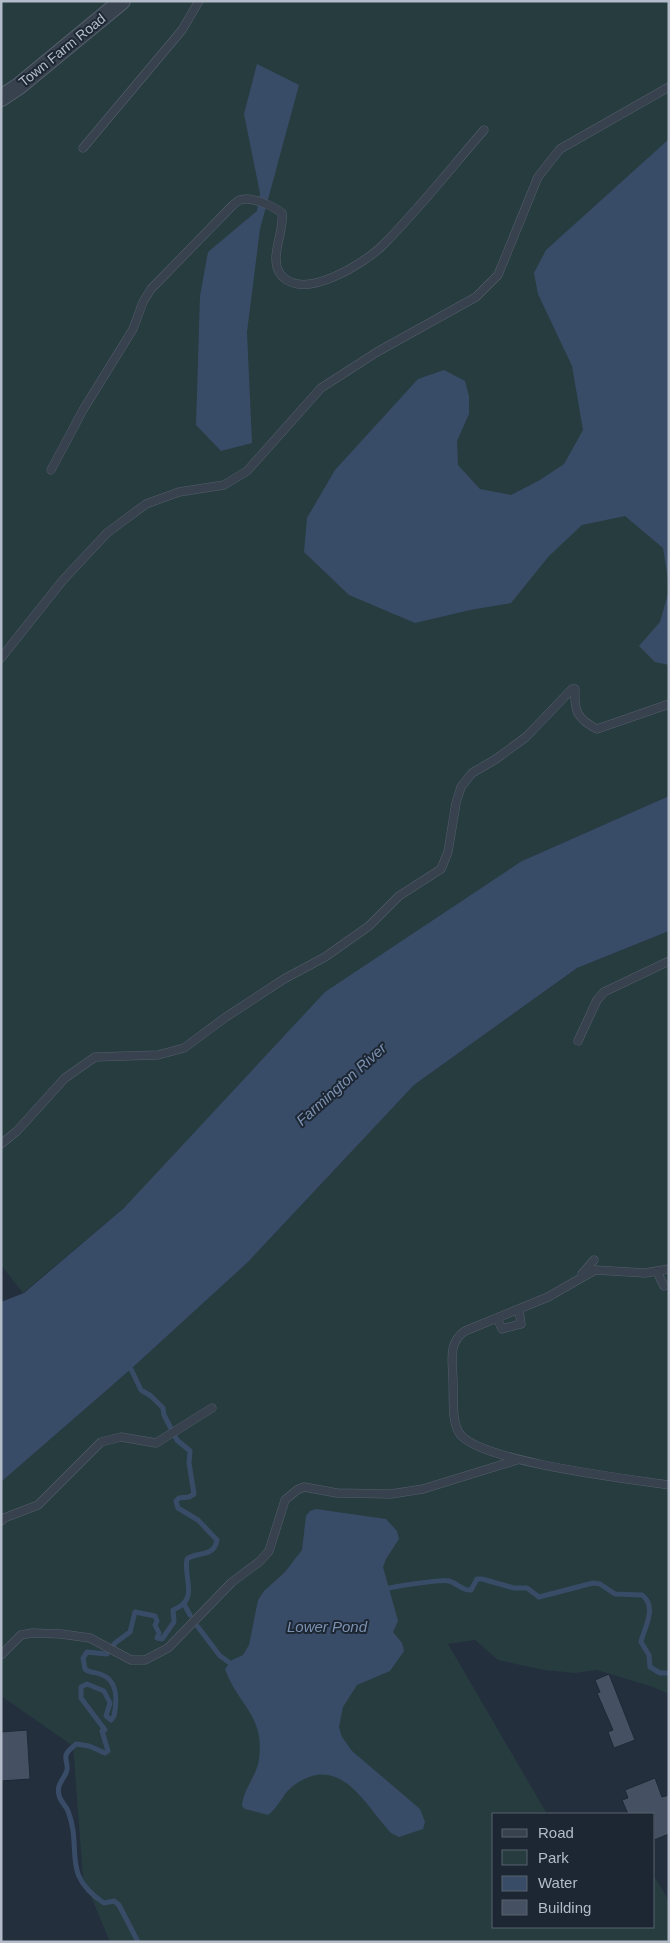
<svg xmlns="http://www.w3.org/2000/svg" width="670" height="1943" viewBox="0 0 670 1943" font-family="Arial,sans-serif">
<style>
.green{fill:#263c3f}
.water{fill:#394c67}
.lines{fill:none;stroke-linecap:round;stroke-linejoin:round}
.stream{stroke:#394c67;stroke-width:5}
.building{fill:#455162;stroke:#1f2835}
.lane-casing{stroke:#565f6c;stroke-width:9}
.street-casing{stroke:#565f6c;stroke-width:18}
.lane{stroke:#38414e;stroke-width:8}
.street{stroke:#38414e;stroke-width:16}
.labels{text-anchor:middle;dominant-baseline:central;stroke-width:4;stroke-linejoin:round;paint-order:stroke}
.street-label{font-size:14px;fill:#b4bcc9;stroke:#1d2633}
.water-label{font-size:15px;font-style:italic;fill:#7c92b1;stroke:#1d2633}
</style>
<rect width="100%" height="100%" fill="#242f3e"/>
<!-- green -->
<g class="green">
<path d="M 1,1 L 669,1 L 669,796 L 522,861 L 124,1208 L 23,1293 L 1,1265 Z"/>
<path d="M 669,931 L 669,1694 L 653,1687 L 597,1670 L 575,1673 L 544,1670 L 498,1660 L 475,1640 L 448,1644 L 547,1814 L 494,1814 L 494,1927 L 654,1927 L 654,1876 L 669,1901 L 669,1942 L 110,1942 L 83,1877 L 73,1746 L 1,1696 L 1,1482 L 131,1369 L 248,1262 L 414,1085 L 577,968 Z"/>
</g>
<!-- water -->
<g class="water">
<path d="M 257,64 L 299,85 L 260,229 L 247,332 L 252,443 L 221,451 L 196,425 L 200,296 L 208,252 L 257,211 L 260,193 L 244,114 Z"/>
<path d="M 669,139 L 669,586 L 663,548 L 625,516 L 582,525 L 549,556 L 511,603 L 470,610 L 415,623 L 349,595 L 304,552 L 307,518 L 335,470 L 418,379 L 444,370 L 465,381 L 469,396 L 469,414 L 457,441 L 458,465 L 480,489 L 511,495 L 540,480 L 564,464 L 583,430 L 572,366 L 538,294 L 534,273 L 546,250 Z"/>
<path d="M 669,590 L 669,665 L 655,662 L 639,646 L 660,622 Z"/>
<path d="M 669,796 L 669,931 L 577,968 L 414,1085 L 248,1262 L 131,1369 L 1,1482 L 1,1302 L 24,1293 L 124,1208 L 325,992 L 522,861 Z"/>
<path d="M 316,1509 L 386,1519 L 397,1531 L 399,1539 L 386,1559 L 383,1567 L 398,1621 L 393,1632 L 402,1643 L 404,1651 L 390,1671 L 357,1685 L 343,1707 L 339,1727 L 342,1737 L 352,1751 L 420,1809 L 425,1822 L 423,1829 L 399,1837 L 391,1833 C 364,1804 340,1751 293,1786 C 283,1793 279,1807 268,1815 L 245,1809 L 242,1806 C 243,1789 257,1776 259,1759 C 265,1715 237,1704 225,1669 L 232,1660 L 243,1655 L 249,1645 L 258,1600 L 264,1591 L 285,1572 L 302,1550 L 306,1516 L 310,1511 Z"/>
</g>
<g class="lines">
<!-- stream -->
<g class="stream">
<path d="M 125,1367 L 131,1369 L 141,1390 L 151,1396 L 163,1408 L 164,1415 L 177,1440 L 190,1451 L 189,1463 L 194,1494 L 189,1497 L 179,1498 L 176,1501 L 178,1508 L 198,1520 L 217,1540 C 214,1558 197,1551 187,1559 C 183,1578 200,1600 173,1610 L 174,1622 L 162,1639 L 157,1638 L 159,1633 L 155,1625 L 157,1621 L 155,1616 L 135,1612 L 130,1632 L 115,1643 L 107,1654 L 87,1652 L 83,1658 L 85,1669 C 90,1673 94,1672 100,1674 C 119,1680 117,1701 114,1716 L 111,1720 L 106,1716 L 110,1703 L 104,1691 L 87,1684 L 81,1687 L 81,1698 L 105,1730 L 102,1731 L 108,1751 L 105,1753 L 89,1746 L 76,1744 C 73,1747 68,1750 66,1755 C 65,1760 68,1765 67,1770 C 65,1779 56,1783 59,1795 C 60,1801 66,1806 68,1811 C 83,1850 60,1874 104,1903 L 114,1901 L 119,1905 L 138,1942"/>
<path d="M 383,1590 C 388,1587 442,1579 449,1581 C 457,1583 463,1591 471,1590 L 477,1579 L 482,1579 L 514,1588 L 527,1588 L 539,1597 L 593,1583 L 600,1584 L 615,1594 L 642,1595 C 658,1607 644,1628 641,1642 L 649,1655 L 650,1667 L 660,1673 L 669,1673"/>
<path d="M 184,1604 L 190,1615"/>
<path d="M 198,1627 L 220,1656 L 233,1665"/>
</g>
</g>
<!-- building -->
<g class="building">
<path d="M 609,1674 L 635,1740 L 614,1748 L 608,1732 L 613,1730 L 597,1693 L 600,1692 L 595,1680 Z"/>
<path d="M 27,1730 L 30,1779 L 1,1781 L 1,1732 Z"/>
<path d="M 655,1778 L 662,1797 L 669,1795 L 669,1834 L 654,1840 L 654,1814 L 628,1814 L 622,1800 L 628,1798 L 625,1790 Z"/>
</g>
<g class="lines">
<defs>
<g id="lane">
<path d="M 83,148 L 182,30 L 199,1"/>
<path d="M 51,470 L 83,410 L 133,329 L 143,302 L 151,289 L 231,207 C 233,205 237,201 240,200 C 251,196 273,206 282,213 C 285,232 267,260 282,276 C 305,301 365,263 383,245 C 419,209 451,168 484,130"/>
<path d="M 1,658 L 63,580 L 107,533 L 146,504 L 179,492 L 224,485 L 247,471 L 321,388 L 377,352 L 476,297 L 498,275 L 538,177 L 560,149 L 669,87"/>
<path d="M 578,1041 L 597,1000 L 604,992 L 669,961"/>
<path d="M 1,1144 L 17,1131 L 65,1078 L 95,1057 L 158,1055 L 184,1048 L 226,1017 L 284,979 L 325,957 L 369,926 L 399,896 L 441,869 L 448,852 L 456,803 L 461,787 L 472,773 L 496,759 L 526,737 L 572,689 L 575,689 C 574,711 577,719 597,729 L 669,704"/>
<path d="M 669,1269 L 645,1273 L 595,1270 L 548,1297 L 465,1331 C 447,1343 453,1363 453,1382 C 454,1397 451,1422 460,1434 C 481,1462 630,1479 669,1485"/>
<path d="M 657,1272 L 664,1286"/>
<path d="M 582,1274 L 594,1260"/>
<path d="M 497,1318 L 502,1329 L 521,1324 L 519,1309"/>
<path d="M 1,1521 L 4,1518 L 38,1505 L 101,1442 L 121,1437 L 156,1443 L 212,1408"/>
<path d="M 1,1655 L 21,1635 L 32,1633 L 61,1634 L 90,1638 L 131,1660 L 145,1660 L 168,1648 L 232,1582 L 259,1562 L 269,1551 L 285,1500 L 297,1490 L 304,1487 L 337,1493 L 391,1494 L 423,1489 L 517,1460"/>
</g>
<path id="street" d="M 1,98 L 19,86 L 122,1"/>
</defs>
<!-- lane casing -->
<use href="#lane" class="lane-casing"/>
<!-- street casing -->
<use href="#street" class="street-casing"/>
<!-- lane -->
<use href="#lane" class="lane"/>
<!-- street -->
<use href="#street" class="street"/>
</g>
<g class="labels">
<!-- street labels -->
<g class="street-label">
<text transform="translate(62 50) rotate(-39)">Town Farm Road</text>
</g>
<!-- water labels -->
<g class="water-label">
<text transform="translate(341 1084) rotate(-42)">Farmington River</text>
<text x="327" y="1626">Lower Pond</text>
</g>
</g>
<!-- border -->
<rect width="670" height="1943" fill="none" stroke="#b4bcc9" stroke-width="5"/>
<!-- legend -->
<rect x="492" y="1813" width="162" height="115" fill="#1d2633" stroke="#59626f"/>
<rect x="502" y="1829" width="25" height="8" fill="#38414e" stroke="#59626f"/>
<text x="538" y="1838" font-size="15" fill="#b4bcc9">Road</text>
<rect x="502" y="1850" width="25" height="15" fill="#263c3f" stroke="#59626f"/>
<text x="538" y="1863" font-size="15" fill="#b4bcc9">Park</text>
<rect x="502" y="1876" width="25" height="15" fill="#394c67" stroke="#59626f"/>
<text x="538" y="1888" font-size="15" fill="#b4bcc9">Water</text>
<rect x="502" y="1900" width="25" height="15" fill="#455162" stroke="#59626f"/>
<text x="538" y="1913" font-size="15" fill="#b4bcc9">Building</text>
</svg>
